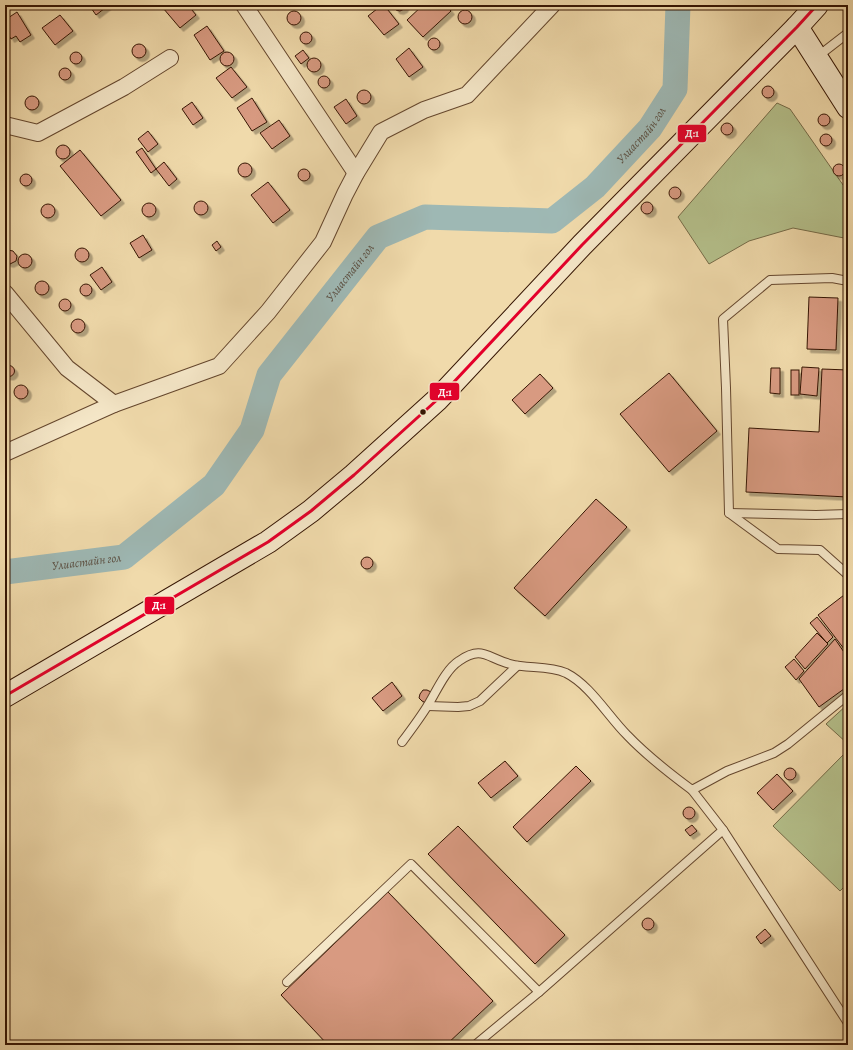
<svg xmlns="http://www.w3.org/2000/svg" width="853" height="1050" viewBox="0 0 853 1050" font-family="Alegreya,serif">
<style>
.green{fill:#b5c18c;stroke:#756b48}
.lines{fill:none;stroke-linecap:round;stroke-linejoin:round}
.river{stroke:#9eb8b4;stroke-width:25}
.building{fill:#d89a81;stroke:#351503;filter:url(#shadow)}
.lane-casing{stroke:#64462d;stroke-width:10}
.street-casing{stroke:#64462d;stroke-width:18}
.secondary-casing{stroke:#351503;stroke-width:24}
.lane{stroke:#f5e7c8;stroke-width:8}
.street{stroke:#f5e7c8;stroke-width:16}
.secondary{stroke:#f5e7c8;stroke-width:22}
.bus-1-casing{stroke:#f5e7c8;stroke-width:6}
.bus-1{stroke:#e4002b;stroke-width:3}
.bus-dot{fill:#351503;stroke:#f5e7c8;stroke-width:1.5}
.labels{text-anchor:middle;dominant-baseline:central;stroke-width:3;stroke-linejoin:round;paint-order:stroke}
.water-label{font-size:12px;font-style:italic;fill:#5a4e41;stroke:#f5e7c8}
.line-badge{stroke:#f5e7c8;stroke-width:1.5}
.badge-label{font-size:11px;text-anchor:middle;font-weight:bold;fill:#fff}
</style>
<defs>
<filter id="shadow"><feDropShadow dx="3.5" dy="3.5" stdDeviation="0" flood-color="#0004"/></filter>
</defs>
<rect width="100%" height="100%" fill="#f0daab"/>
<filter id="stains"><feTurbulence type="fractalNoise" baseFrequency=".005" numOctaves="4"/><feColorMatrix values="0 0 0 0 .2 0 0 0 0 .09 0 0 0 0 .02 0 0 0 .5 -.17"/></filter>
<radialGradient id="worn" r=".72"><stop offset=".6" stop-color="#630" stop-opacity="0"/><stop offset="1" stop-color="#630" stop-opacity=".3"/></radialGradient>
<!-- green -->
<g class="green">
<path d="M 777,103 L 790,109 L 848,192 L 848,235 L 844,238 L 793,228 L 749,241 L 709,264 L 678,217 Z"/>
<path d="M 848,704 L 848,744 L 826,724 Z"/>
<path d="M 844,754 L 848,757 L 848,883 L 840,891 L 773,826 Z"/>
</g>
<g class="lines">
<!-- river -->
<path class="river" id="s1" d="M 5,572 L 124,557 L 214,485 L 252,430 L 269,375 L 378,237 L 425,217 L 552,221 L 595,187 L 650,128 L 675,89 L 678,5"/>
</g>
<!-- building -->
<g class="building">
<path d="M 89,5 L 109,5 L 96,15 Z"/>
<path d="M 166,5 L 188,5 L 196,15 L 180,28 L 163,8 Z"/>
<path d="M 382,5 L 384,5 L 399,24 L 384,35 L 368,16 Z"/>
<path d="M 393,5 L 406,5 L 404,9 L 400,11 L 396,10 Z"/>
<path d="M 423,5 L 446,5 L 451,11 L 423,37 L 407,20 Z"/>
<circle cx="465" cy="17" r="7"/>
<circle cx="294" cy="18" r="7"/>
<path d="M 17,12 L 31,35 L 20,42 L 16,36 L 11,39 L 5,29 L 5,20 Z"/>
<path d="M 60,15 L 73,31 L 55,45 L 42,28 Z"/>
<path d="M 207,26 L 224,51 L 210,60 L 194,35 Z"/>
<circle cx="306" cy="38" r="6"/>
<circle cx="434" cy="44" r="6"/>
<circle cx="139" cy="51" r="7"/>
<path d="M 409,48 L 423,67 L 409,77 L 396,59 Z"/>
<path d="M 303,50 L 309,58 L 301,64 L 295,56 Z"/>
<circle cx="76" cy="58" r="6"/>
<circle cx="227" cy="59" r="7"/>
<circle cx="314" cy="65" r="7"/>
<path d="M 231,67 L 247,87 L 232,98 L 216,78 Z"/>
<circle cx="65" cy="74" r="6"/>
<circle cx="324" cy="82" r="6"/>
<circle cx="768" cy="92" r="6"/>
<circle cx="364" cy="97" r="7"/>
<circle cx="32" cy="103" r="7"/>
<path d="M 252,98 L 267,122 L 252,131 L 237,108 Z"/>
<path d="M 346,99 L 357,116 L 346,124 L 334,107 Z"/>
<path d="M 192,102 L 203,118 L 193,125 L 182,109 Z"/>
<circle cx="824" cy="120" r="6"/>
<path d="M 279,120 L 290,136 L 272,149 L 260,133 Z"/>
<circle cx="727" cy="129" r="6"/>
<path d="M 148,131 L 158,144 L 148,152 L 138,139 Z"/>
<circle cx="826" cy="140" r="6"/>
<circle cx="63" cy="152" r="7"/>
<path d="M 142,148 L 156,169 L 151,173 L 136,152 Z"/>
<path d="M 80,150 L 121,200 L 101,216 L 60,166 Z"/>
<path d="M 164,162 L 177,179 L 169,186 L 156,169 Z"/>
<circle cx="245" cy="170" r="7"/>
<circle cx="839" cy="170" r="6"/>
<circle cx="304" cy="175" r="6"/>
<circle cx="26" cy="180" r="6"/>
<path d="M 268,182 L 290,210 L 273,223 L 251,195 Z"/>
<circle cx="675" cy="193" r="6"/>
<circle cx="201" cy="208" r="7"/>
<circle cx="647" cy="208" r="6"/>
<circle cx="149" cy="210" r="7"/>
<circle cx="48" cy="211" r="7"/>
<path d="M 143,235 L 152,250 L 139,258 L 130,243 Z"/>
<path d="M 217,241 L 221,247 L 216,251 L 212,245 Z"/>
<circle cx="82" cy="255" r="7"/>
<path d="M 8,250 L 13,251 L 17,256 L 16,261 L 10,264 L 5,262 L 5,252 Z"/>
<circle cx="25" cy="261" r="7"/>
<path d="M 102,267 L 112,282 L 101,290 L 90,275 Z"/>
<circle cx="42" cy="288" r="7"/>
<circle cx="86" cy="290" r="6"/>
<path d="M 809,297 L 838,298 L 836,350 L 807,349 Z"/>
<circle cx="65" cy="305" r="6"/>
<circle cx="78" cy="326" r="7"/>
<circle cx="9" cy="371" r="5.5"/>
<path d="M 802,367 L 819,368 L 817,396 L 800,394 Z"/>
<path d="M 771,368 L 780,368 L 780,394 L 770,393 Z"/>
<path d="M 822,369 L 848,370 L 848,497 L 746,492 L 749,428 L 819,432 Z"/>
<rect x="791" y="370" width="8" height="25"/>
<path d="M 669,373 L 717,431 L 669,472 L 620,414 Z"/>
<path d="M 540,374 L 553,388 L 525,414 L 512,400 Z"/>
<circle cx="21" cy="392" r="7"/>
<path d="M 596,499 L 627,527 L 545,616 L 514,588 Z"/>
<circle cx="367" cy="563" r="6"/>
<path d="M 848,592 L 848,654 L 818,615 Z"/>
<path d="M 817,617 L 833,637 L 827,643 L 810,623 Z"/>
<path d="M 817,633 L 828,644 L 805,669 L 795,657 Z"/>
<path d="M 835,639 L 848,658 L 848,686 L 819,707 L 799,679 Z"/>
<path d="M 794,659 L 804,671 L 796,680 L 785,667 Z"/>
<path d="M 392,682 L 402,696 L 383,711 L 372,698 Z"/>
<path d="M 423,690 L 427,690 L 431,692 L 432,694 L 426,703 L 422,701 L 419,698 L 420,694 Z"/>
<path d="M 505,761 L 518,776 L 491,798 L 478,783 Z"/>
<path d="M 576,766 L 591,781 L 527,842 L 513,827 Z"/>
<circle cx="790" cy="774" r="6"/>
<path d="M 777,774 L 793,791 L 773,810 L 757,793 Z"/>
<circle cx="689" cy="813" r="6"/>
<path d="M 692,825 L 697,831 L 690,836 L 685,830 Z"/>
<path d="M 458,826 L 565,935 L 535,964 L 428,854 Z"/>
<path d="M 388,892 L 493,1001 L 446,1045 L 328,1045 L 281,995 Z"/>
<circle cx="648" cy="924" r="6"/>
<path d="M 765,929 L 771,936 L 761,944 L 756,937 Z"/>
</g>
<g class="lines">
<defs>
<g id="lane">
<path d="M 817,57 L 848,33"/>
<path d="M 848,281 L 832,278 L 770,280 L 723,319 L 726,388 L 729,513 L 778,549 L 820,550 L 848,575"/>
<path d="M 729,513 L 816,515 L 848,514"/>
<path d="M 428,706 L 458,707 L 469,706 L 480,701 L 517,666"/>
<path d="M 402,742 C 411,730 420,718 428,705 C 436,692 446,669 459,661 C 482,645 487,658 510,664 C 528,669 548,665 566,673 C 590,685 608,716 627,735 C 647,756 669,773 692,790 L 727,771 L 774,753 L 788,744 L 848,695"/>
<path d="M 692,790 L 723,830 L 848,1023"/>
<path d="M 287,982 L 411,864 L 539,992 L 475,1045"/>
<path d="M 539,992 L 723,830"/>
</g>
<g id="street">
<path d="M 244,5 L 356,173"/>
<path d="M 5,125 L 38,133 L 124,87 L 170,58"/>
<path d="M 5,293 L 67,368 L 114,404"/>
<path d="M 5,453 L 114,404 L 219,366 L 268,312 L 323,242 L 345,194 L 356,173 L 381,132 L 424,110 L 467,95 L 552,5"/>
</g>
<g id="secondary">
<path d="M 797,27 L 848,107"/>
<path d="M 5,696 L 268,542 L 311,511 L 354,475 L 438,399 L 582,245 L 797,27 L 817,5"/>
</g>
</defs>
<!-- lane casing -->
<use href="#lane" class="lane-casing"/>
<!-- street casing -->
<use href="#street" class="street-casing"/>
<!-- secondary casing -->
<use href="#secondary" class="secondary-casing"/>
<!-- lane -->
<use href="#lane" class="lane"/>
<!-- street -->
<use href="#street" class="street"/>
<!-- secondary -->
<use href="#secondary" class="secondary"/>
<defs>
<path id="bus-1" d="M 5,696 L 268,542 L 311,511 L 354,475 L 438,399 L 582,245 L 797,27 L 817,5"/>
</defs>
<!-- bus-1 casing -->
<use href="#bus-1" class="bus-1-casing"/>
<!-- bus-1 -->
<use href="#bus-1" class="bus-1"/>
</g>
<!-- markers -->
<circle class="bus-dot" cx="423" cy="412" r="3.5"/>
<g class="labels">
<!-- water labels -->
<g class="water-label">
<text stroke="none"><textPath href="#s1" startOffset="838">Улиастайн гол</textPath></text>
<text stroke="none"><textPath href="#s1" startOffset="490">Улиастайн гол</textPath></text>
<text stroke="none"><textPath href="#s1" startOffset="82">Улиастайн гол</textPath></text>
</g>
</g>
<g class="line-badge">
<rect x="677" y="124" width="30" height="19" rx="4" fill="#e4002b"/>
<rect x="429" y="382" width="31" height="19" rx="4" fill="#e4002b"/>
<rect x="144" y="596" width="31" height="19" rx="4" fill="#e4002b"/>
</g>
<g class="badge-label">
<text x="692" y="137">Д:1</text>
<text x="445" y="396">Д:1</text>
<text x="159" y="609">Д:1</text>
</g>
<!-- margin -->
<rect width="853" height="1050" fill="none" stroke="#f0daab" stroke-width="20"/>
<rect x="6" y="6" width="841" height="1038" fill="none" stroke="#351503" stroke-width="2"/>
<rect x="10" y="10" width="833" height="1030" fill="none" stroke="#351503"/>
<rect width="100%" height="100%" filter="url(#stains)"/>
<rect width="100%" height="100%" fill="url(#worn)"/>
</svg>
